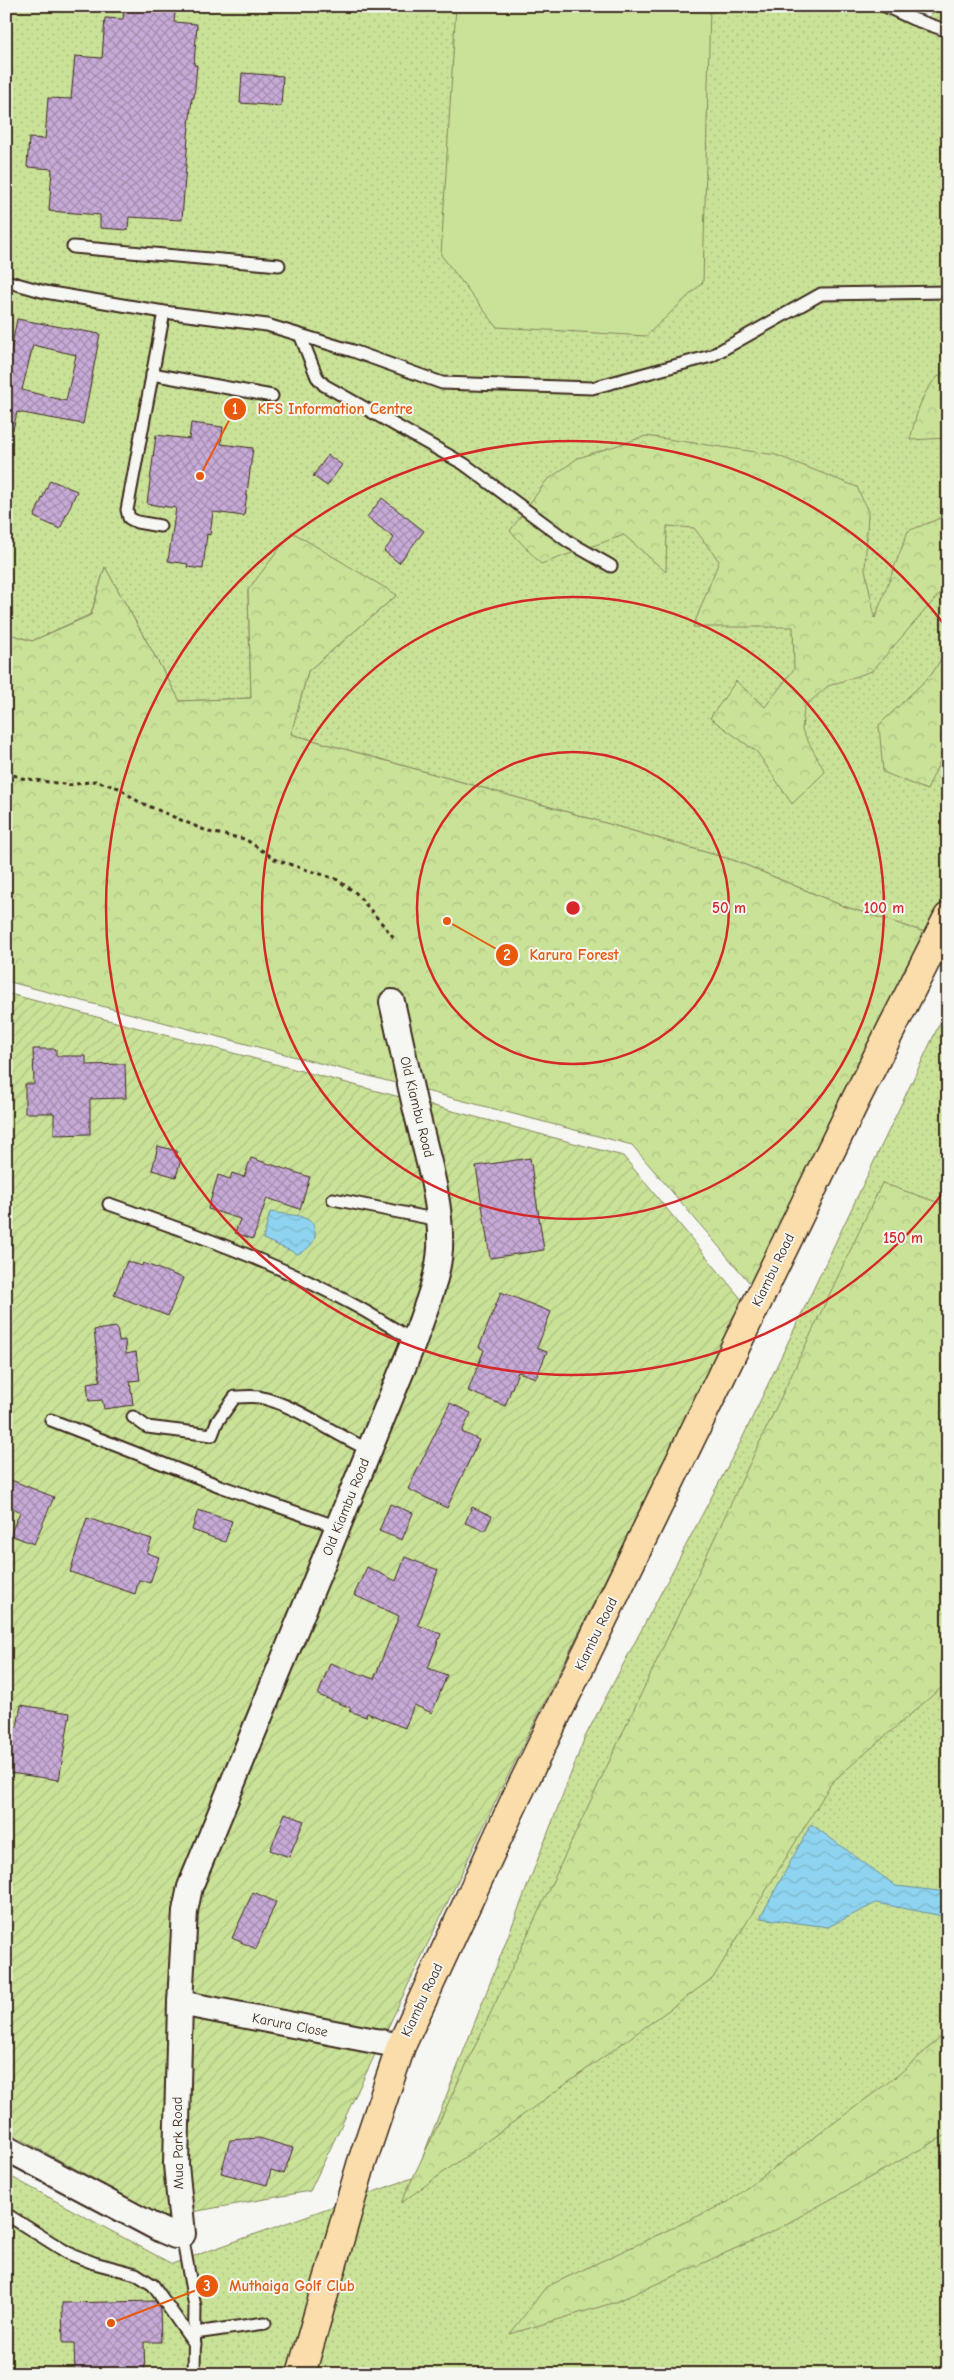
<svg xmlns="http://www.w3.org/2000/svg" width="954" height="2380" viewBox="0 0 954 2380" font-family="'Comic Neue',sans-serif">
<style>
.grass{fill:url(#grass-dots);stroke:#82865b}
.forest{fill:url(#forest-crowns);stroke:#82865b}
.park{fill:#cae298;stroke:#82865b}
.garden{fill:url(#garden-furrows);stroke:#82865b}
.water{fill:url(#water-waves);stroke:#6d909c}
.building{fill:url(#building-cross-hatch);stroke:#3b2a1e;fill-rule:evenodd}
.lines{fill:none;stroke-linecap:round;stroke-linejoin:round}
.lane-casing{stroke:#3b2a1e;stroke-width:15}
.street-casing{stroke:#3b2a1e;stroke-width:28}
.highway-casing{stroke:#3b2a1e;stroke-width:31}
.path{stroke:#3b2a1e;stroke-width:3;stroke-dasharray:4 4;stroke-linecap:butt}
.lane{stroke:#f6f6f2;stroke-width:11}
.street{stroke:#f6f6f2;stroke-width:24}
.highway{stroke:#faddab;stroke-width:28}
.ring{fill:none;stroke:#d62828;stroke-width:2.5}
.labels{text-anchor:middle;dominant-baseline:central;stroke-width:4;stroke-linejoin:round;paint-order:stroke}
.street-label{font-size:14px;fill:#3b2a1e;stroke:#f6f6f2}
.centre{fill:#d62828;stroke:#f6f6f2;stroke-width:2.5}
.ring-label{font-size:15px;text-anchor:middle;font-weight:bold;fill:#d62828;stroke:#f6f6f2;stroke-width:4;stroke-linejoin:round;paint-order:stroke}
.leader{fill:none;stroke:#e8590c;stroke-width:2}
.callout-dot{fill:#e8590c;stroke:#f6f6f2;stroke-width:2}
.mark-label{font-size:15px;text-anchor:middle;font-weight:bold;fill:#fff}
.callout-label{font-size:15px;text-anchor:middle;font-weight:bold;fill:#e8590c;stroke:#f6f6f2;stroke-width:4;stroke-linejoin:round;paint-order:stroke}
</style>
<defs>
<pattern id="grass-dots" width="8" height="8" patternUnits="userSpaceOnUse" patternTransform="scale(1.25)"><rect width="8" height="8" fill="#cae298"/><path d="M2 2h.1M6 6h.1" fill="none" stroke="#aec283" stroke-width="1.8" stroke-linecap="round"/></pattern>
<pattern id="forest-crowns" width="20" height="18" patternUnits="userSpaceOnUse" patternTransform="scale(1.25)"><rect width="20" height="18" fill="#cae298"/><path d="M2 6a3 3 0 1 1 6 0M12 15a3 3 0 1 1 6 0" fill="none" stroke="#aec283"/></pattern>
<pattern id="garden-furrows" width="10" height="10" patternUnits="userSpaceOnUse" patternTransform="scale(1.25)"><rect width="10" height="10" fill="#cae298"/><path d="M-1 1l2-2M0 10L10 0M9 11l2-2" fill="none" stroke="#aec283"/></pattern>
<pattern id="water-waves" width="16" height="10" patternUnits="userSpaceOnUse" patternTransform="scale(1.25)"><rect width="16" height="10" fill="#8ed4f0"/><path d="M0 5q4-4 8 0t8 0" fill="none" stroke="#7bb6cd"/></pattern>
<pattern id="building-cross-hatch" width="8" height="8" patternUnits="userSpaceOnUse" patternTransform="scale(1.25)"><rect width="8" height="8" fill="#c7aad7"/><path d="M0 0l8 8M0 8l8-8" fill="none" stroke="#a38bae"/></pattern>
</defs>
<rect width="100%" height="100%" fill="#f6f6f2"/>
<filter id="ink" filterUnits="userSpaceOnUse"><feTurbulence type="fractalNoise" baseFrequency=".02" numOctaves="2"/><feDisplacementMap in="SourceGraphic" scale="10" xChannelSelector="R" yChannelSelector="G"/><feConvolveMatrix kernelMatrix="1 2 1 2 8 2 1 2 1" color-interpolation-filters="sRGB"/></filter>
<g filter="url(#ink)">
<!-- grass -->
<g class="grass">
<path d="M 6,6 L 903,6 L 927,33 L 932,6 L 948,6 L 948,906 L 934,935 L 843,906 L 736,861 L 547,806 L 291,734 L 308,671 L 397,595 L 248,590 L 251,698 L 180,701 L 105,567 L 91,614 L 32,641 L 6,633 Z"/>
<path d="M 948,1006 L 948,2374 L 6,2374 L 6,2174 L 172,2264 L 415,2177 L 585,1737 L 742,1439 Z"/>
</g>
<!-- forest -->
<g class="forest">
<path d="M 948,370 L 948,438 L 910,440 C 916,415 923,382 948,370 Z"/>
<path d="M 646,436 L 776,455 L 857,487 L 868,512 L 865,569 L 875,618 L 908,531 L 948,515 L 948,584 L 872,671 L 828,686 L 804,707 L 802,730 L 825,772 L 792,804 L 757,752 L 710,718 L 736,681 L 765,707 L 794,669 L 793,627 L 693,627 L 719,561 L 694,528 L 667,526 L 666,572 L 624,535 L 541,564 L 510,531 L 546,481 L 578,458 Z"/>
<path d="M 292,532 L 397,595 L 308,671 L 291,734 L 547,806 L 736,861 L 843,906 L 934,935 L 767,1303 L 632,1145 L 6,981 L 6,633 L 32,641 L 91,615 L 105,567 L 180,701 L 251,698 L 248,590 Z"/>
<path d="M 948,647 L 948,743 L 927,790 L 883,772 L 879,725 L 932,674 Z"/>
<path d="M 882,1183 L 948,1206 L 948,1682 L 832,1782 L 713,1978 L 401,2203 Z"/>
<path d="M 948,2031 L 948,2134 L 770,2233 L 616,2302 L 510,2334 L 546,2287 L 728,2202 L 898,2075 Z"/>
</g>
<!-- park -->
<path class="park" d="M 456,6 L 710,6 L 703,282 L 646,336 L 497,327 L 441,255 Z"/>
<!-- garden -->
<path class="garden" d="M 6,993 L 623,1156 L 743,1301 L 501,1790 L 310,2191 L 164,2217 L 6,2131 Z"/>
<!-- water -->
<g class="water">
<path d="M 270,1212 L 300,1216 L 312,1222 C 319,1238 314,1246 298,1254 L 263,1239 Z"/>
<path d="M 811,1824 L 896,1886 L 948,1892 L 948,1917 L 876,1903 L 828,1927 L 760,1918 Z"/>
</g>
<!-- building -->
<g class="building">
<path d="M 124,6 L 176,6 L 174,22 L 197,24 L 194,65 L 197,65 L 194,98 L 192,98 L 188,137 L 182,220 L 129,217 L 128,230 L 100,228 L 100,215 L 49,211 L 52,169 L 27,167 L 29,138 L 45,139 L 48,98 L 71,99 L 75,56 L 102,58 L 105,18 L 123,19 Z"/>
<path d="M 242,73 L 283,76 L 281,106 L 240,103 Z"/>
<path d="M 17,319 L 100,334 L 83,424 L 17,412 L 13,430 L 6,429 L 6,375 ZM 33,345 L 76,355 L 66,401 L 22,390 Z"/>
<path d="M 191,423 L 223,427 L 221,444 L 253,448 L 244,516 L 213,512 L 210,535 L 207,534 L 203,569 L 187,567 L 188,564 L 168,561 L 176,508 L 147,504 L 156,435 L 189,439 Z"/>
<path d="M 328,455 L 342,465 L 327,486 L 313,476 Z"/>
<path d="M 50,480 L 77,491 L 60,529 L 34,517 Z"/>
<path d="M 382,498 L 424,531 L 399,563 L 384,551 L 394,538 L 367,517 Z"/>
<path d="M 33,1049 L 56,1049 L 56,1056 L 86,1056 L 86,1065 L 125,1064 L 126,1098 L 90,1099 L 90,1134 L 54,1135 L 54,1113 L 25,1113 L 25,1084 L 34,1084 Z"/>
<path d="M 158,1146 L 177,1151 L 176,1157 L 181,1159 L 176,1177 L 152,1170 Z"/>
<path d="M 251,1158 L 310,1177 L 300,1209 L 267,1198 L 253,1239 L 235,1233 L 240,1219 L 208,1209 L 218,1175 L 230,1179 L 232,1173 L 244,1177 Z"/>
<path d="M 530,1158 L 544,1250 L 490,1258 L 476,1166 Z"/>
<path d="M 127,1261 L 142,1266 L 143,1263 L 183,1278 L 168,1316 L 114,1295 Z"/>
<path d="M 501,1292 L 551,1312 L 537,1348 L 547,1352 L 536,1378 L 518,1372 L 505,1406 L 468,1391 L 484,1350 L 479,1347 Z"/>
<path d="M 117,1327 L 119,1341 L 125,1340 L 126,1354 L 136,1352 L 140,1380 L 130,1381 L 133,1405 L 104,1409 L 102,1400 L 89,1401 L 87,1383 L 100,1381 L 94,1330 Z"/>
<path d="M 450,1403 L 471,1413 L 462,1432 L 479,1440 L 447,1508 L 408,1489 Z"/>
<path d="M 6,1478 L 54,1497 L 34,1544 L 10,1535 L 20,1512 L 6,1503 Z"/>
<path d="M 390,1504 L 413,1513 L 402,1540 L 379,1531 Z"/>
<path d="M 472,1507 L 492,1516 L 485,1531 L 465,1523 Z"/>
<path d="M 198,1510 L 232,1521 L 225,1542 L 192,1530 Z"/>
<path d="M 87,1518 L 152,1539 L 147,1553 L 159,1557 L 150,1583 L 139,1580 L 135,1594 L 70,1572 Z"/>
<path d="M 405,1557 L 438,1570 L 418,1625 L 441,1634 L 428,1668 L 447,1675 L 432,1713 L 414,1705 L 405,1728 L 367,1713 L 366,1717 L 349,1711 L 351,1708 L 318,1695 L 330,1663 L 374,1679 L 399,1616 L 354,1595 L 367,1567 L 396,1581 Z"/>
<path d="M 21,1705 L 70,1713 L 59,1780 L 10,1773 L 12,1760 L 6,1759 L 6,1725 L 17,1727 Z"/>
<path d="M 285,1813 L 304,1821 L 289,1857 L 270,1850 Z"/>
<path d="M 253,1892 L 276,1902 L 256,1949 L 232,1938 Z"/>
<path d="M 259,2138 L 293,2148 L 284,2174 L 271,2170 L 267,2185 L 221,2173 L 230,2140 Z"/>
<path d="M 155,2301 L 160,2308 L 161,2342 L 144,2342 L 145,2374 L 75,2374 L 74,2343 L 63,2343 L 62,2303 Z"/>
</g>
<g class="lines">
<defs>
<g id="lane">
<path d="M 885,6 L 913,19 L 948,31"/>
<path d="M 73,247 L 279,265"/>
<path d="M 6,281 L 45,292 L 164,312 L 267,325 L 353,351 L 442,383 L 592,388 L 711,356 L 821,294 L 948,292"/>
<path d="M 301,337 L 317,377 L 324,385 L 464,464 L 569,542 L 611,566"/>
<path d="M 152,374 L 272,396"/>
<path d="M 160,526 L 137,522 L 129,518 L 127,510 L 164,312"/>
<path d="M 333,1199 L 439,1220"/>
<path d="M 109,1204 C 192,1233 275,1262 352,1304 C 373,1315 394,1329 414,1341"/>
<path d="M 133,1417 L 147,1427 L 212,1435 L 217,1422 L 235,1397 C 243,1397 252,1396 259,1397 C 299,1406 332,1434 370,1450"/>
<path d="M 51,1420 L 220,1486 L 338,1527"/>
<path d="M 6,2214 L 68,2253 L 94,2263 L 136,2274 L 153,2285 L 195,2345"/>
<path d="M 182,2235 L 195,2307 L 194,2374"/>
<path d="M 195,2333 L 265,2323"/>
</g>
<g id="street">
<path d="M 180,2003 L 401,2046"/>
<path d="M 6,2148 L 161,2230 L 175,2236 L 183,2234 L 176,2165 L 180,2003 L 185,1911 L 190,1887 L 414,1341 C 424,1312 438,1280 440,1249 C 442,1200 426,1154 415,1106 C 407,1072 400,1037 392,1002"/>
</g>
<path id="highway" d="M 301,2374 L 361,2165 L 401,2046 L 516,1798 L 857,1097 L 948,917"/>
</defs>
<!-- lane casing -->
<use href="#lane" class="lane-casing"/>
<!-- street casing -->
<use href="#street" class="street-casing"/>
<!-- highway casing -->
<use href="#highway" class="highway-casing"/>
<!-- path -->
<path class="path" d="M 6,772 L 21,778 L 70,785 L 95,781 L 119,788 L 139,802 L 209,832 L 245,839 L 276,860 L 336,879 L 356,893 L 396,940"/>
<!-- lane -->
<use href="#lane" class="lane"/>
<!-- street -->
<use href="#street" class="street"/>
<!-- highway -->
<use href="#highway" class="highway"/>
</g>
</g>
<!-- distance rings -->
<g class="ring">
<circle cx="573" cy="908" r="156"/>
<circle cx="573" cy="908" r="311"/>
<path d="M946 1189A467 467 0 1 1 946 627"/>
</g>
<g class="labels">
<!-- street labels -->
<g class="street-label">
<text transform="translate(417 1107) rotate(76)">Old Kiambu Road</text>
<text transform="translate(773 1270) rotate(-64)">Kiambu Road</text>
<text transform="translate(346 1507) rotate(-68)">Old Kiambu Road</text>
<text transform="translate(596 1634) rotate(-64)">Kiambu Road</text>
<text transform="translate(422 2000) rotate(-65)">Kiambu Road</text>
<text transform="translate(290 2025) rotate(11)">Karura Close</text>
<text transform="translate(178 2143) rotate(-91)">Mua Park Road</text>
</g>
</g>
<circle cx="573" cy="908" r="8" class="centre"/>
<g class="ring-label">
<text x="729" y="913">50 m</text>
<text x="884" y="913">100 m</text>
<text x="903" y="1243">150 m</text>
</g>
<!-- callouts -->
<path class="leader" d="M200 476L235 409M447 921L507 955M111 2323L207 2286"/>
<g class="callout-dot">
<circle cx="200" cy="476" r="5"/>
<circle cx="447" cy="921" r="5"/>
<circle cx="111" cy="2323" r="5"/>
<circle cx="235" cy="409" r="12"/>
<circle cx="507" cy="955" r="12"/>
<circle cx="207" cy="2286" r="12"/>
</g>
<g class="mark-label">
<text x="235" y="414">1</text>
<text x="507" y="960">2</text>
<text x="207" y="2291">3</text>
</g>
<g class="callout-label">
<text x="335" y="414">KFS Information Centre</text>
<text x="574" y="960">Karura Forest</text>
<text x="292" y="2291">Muthaiga Golf Club</text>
</g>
<!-- margin -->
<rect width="954" height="2380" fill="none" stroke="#f6f6f2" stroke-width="25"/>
<rect x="12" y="12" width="929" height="2355" fill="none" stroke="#3b2a1e" stroke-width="2" filter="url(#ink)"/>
</svg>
